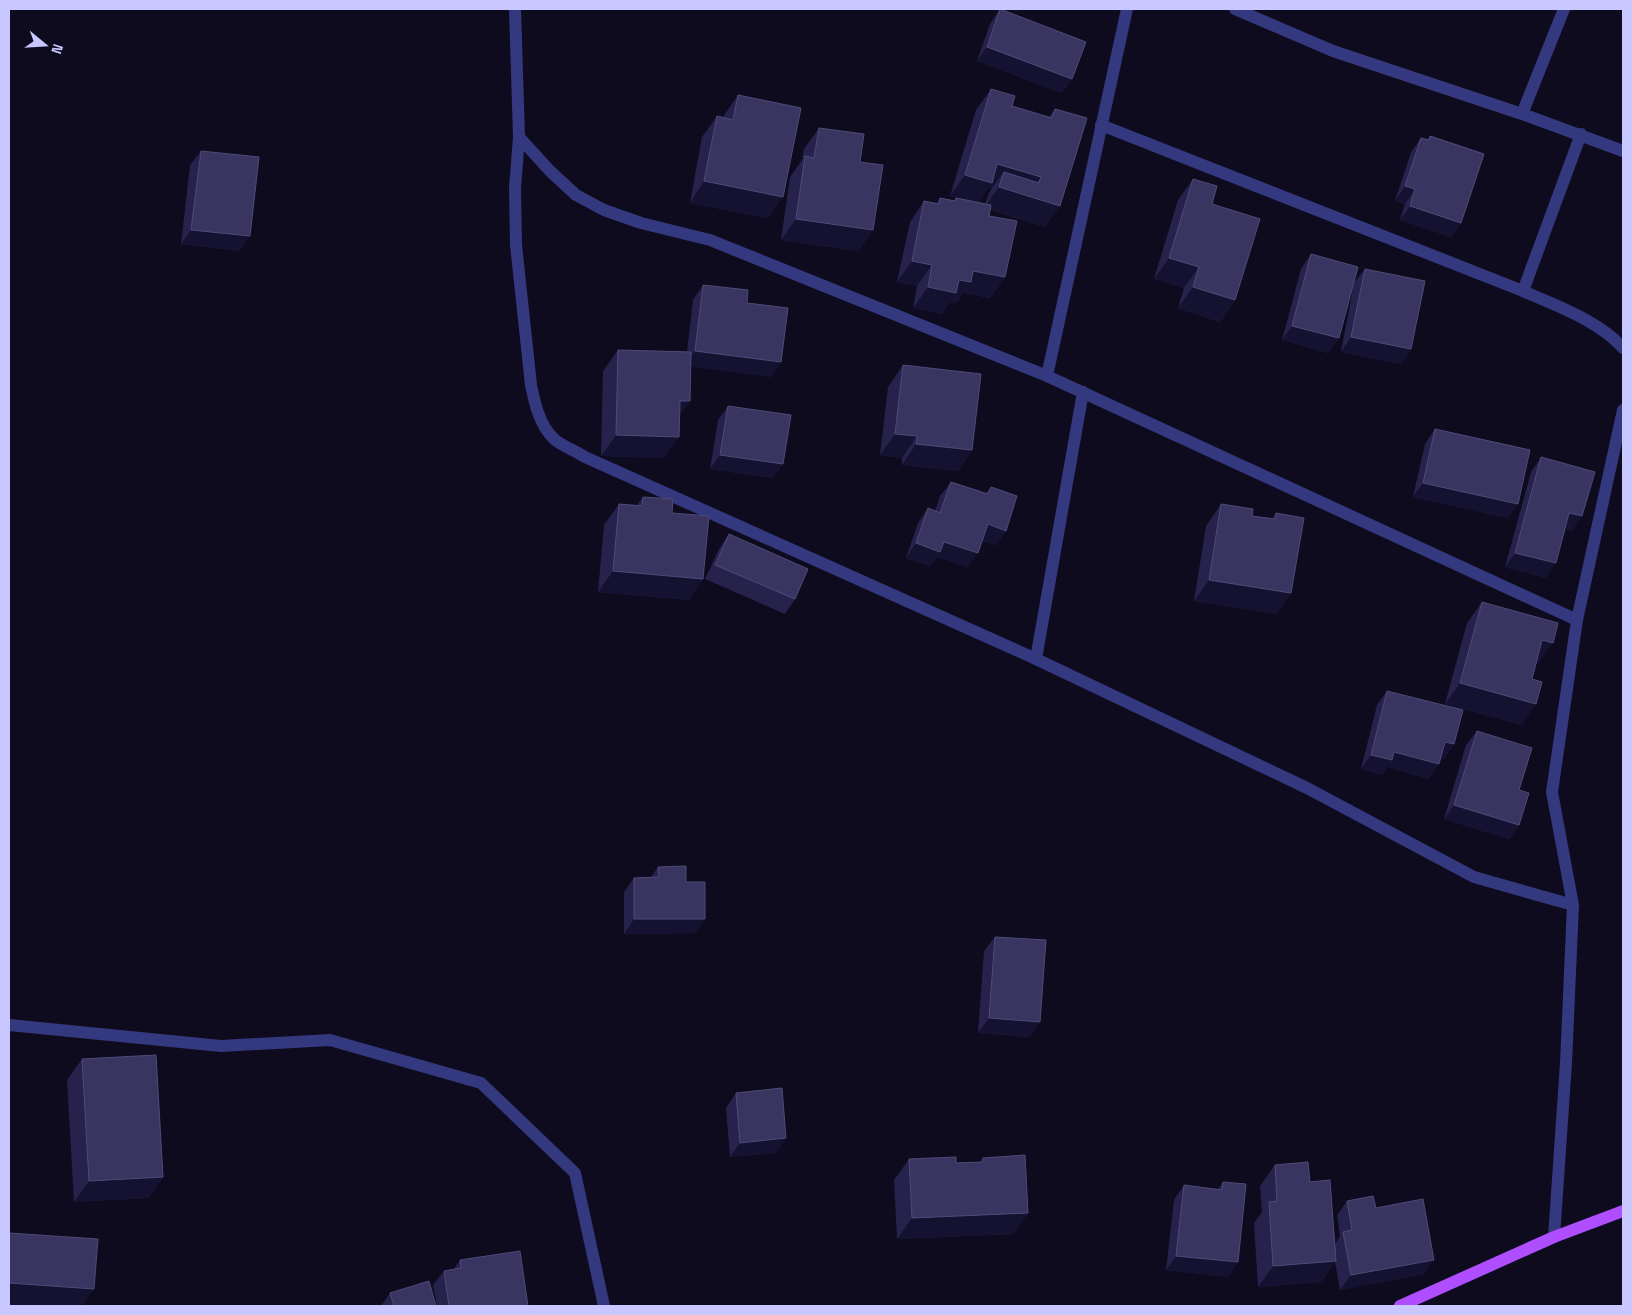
<svg xmlns="http://www.w3.org/2000/svg" width="1632" height="1315" viewBox="0 0 1632 1315" font-family="'Space Grotesk',sans-serif">
<style>
.lines{fill:none;stroke-linecap:round;stroke-linejoin:round}
.minor{stroke:#34387e;stroke-width:12}
.major{stroke:#ae4eff;stroke-width:12}
.wall{fill:#27224c;fill-rule:evenodd}
.shaded-wall{fill:#151231}
.building{fill:#393460;stroke:#4f4b79}
</style>
<rect width="100%" height="100%" fill="#0d0b1d"/>
<g class="lines">
<!-- minor -->
<g class="minor">
<path d="M 515,9 L 519,137 L 550,171 L 576,195 L 604,210 L 641,223 L 710,240 L 1047,376 L 1577,620"/>
<path d="M 1235,9 L 1333,51 L 1522,114 L 1623,151"/>
<path d="M 1522,114 L 1564,9"/>
<path d="M 1101,125 L 1523,291"/>
<path d="M 1581,134 L 1523,291 C 1556,306 1598,320 1623,348"/>
<path d="M 519,137 L 515,188 L 516,245 L 531,385 C 535,404 539,424 554,439 C 562,446 576,451 585,457 L 1036,659 L 1307,788 L 1474,877 L 1573,905"/>
<path d="M 1047,376 L 1127,9"/>
<path d="M 1036,659 L 1083,392"/>
<path d="M 9,1025 L 221,1046 L 330,1040 L 481,1083 L 575,1173 L 604,1306"/>
<path d="M 1554,1237 L 1566,1063 L 1573,905 L 1552,792 L 1577,620 L 1623,410"/>
</g>
<!-- major -->
<path class="major" d="M 1400,1306 L 1554,1237 L 1623,1211"/>
</g>
<!-- wall -->
<g class="wall">
<path d="M 1000,9 L 1072,79 L 1062,93 L 977,61 L 990,24 Z"/>
<path d="M 991,89 L 1012,106 L 1049,117 L 1055,109 L 1060,206 L 1045,227 L 990,210 L 989,216 L 1005,277 L 990,298 L 963,293 L 956,303 L 950,302 L 942,314 L 913,308 L 917,286 L 897,282 L 910,222 L 924,201 L 936,204 L 940,198 L 954,201 L 956,198 L 958,198 L 950,196 L 976,110 ZM 989,187 L 992,188 L 989,193 L 985,204 L 978,202 Z"/>
<path d="M 738,95 L 783,197 L 768,218 L 690,203 L 702,137 L 717,116 L 723,117 Z"/>
<path d="M 819,128 L 860,162 L 873,230 L 858,251 L 781,240 L 790,177 L 802,160 L 804,149 Z"/>
<path d="M 1430,136 L 1461,223 L 1451,237 L 1400,220 L 1405,204 L 1395,201 L 1411,152 L 1421,138 L 1427,140 Z"/>
<path d="M 201,151 L 240,251 L 181,244 L 190,165 Z"/>
<path d="M 1193,179 L 1212,204 L 1235,300 L 1220,322 L 1178,308 L 1184,288 L 1154,279 L 1178,200 Z"/>
<path d="M 1311,254 L 1339,338 L 1328,353 L 1282,340 L 1301,269 Z"/>
<path d="M 1365,269 L 1411,349 L 1401,364 L 1341,352 L 1354,283 Z"/>
<path d="M 703,285 L 747,303 L 771,377 L 691,366 L 679,416 L 664,458 L 601,456 L 603,371 L 618,350 L 687,352 L 693,300 Z"/>
<path d="M 903,365 L 972,450 L 958,471 L 902,465 L 902,458 L 880,455 L 888,387 Z"/>
<path d="M 728,406 L 783,464 L 773,478 L 710,469 L 718,420 Z"/>
<path d="M 1435,429 L 1508,518 L 1413,497 L 1425,444 Z"/>
<path d="M 1541,457 L 1572,531 L 1565,529 L 1546,578 L 1505,567 L 1531,472 Z"/>
<path d="M 951,482 L 986,493 L 991,487 L 1006,531 L 996,545 L 982,541 L 968,567 L 937,557 L 930,566 L 906,558 L 918,523 L 928,508 L 935,511 L 940,496 Z"/>
<path d="M 643,497 L 672,513 L 703,579 L 688,600 L 598,592 L 604,525 L 619,504 L 637,505 Z"/>
<path d="M 1221,504 L 1252,516 L 1272,519 L 1276,513 L 1291,593 L 1277,614 L 1194,601 L 1206,526 Z"/>
<path d="M 729,534 L 795,599 L 785,614 L 705,579 L 719,549 Z"/>
<path d="M 1482,602 L 1538,664 L 1536,664 L 1532,679 L 1522,725 L 1445,704 L 1467,623 Z"/>
<path d="M 1387,691 L 1454,744 L 1444,759 L 1440,758 L 1439,764 L 1428,779 L 1387,767 L 1382,775 L 1361,769 L 1377,705 Z"/>
<path d="M 1477,731 L 1519,825 L 1509,839 L 1444,819 L 1466,745 Z"/>
<path d="M 658,867 L 686,882 L 695,933 L 624,934 L 624,892 L 634,878 L 651,877 Z"/>
<path d="M 995,937 L 1030,1037 L 978,1033 L 984,951 Z"/>
<path d="M 82,1059 L 163,1177 L 148,1198 L 74,1202 L 67,1080 Z"/>
<path d="M 736,1093 L 776,1153 L 730,1157 L 726,1108 Z"/>
<path d="M 983,1158 L 1028,1213 L 1013,1234 L 897,1239 L 894,1180 L 909,1159 L 956,1163 L 980,1162 Z"/>
<path d="M 1275,1165 L 1335,1244 L 1340,1236 L 1337,1215 L 1347,1201 L 1376,1208 L 1424,1274 L 1340,1290 L 1335,1262 L 1321,1282 L 1258,1287 L 1254,1223 L 1262,1212 L 1260,1186 Z"/>
<path d="M 1223,1182 L 1238,1262 L 1228,1277 L 1166,1270 L 1174,1200 L 1184,1185 L 1218,1189 Z"/>
<path d="M 460,1260 L 528,1306 L 437,1306 L 433,1285 L 444,1271 L 453,1270 Z"/>
<path d="M 390,1293 L 436,1306 L 381,1306 Z"/>
</g>
<!-- shaded-wall -->
<g class="shaded-wall">
<path d="M 987,47 L 1072,79 L 1062,93 L 977,61 Z"/>
<path d="M 997,164 L 1041,177 L 1027,196 L 1060,206 L 1045,227 L 984,208 L 999,187 L 1004,172 L 992,188 L 989,187 L 977,204 L 950,196 L 965,175 Z"/>
<path d="M 704,181 L 783,197 L 768,218 L 690,203 Z"/>
<path d="M 1405,186 L 1415,189 L 1405,204 L 1395,201 Z"/>
<path d="M 1410,206 L 1461,223 L 1451,237 L 1400,220 Z"/>
<path d="M 796,219 L 873,230 L 858,251 L 781,240 Z"/>
<path d="M 191,230 L 250,236 L 240,251 L 181,244 Z"/>
<path d="M 1169,258 L 1199,267 L 1184,288 L 1154,279 Z"/>
<path d="M 912,261 L 932,265 L 917,286 L 897,282 Z"/>
<path d="M 973,271 L 1005,277 L 990,298 L 963,293 L 956,303 L 950,302 L 942,314 L 913,308 L 928,287 L 959,280 Z"/>
<path d="M 1193,287 L 1235,300 L 1220,322 L 1178,308 Z"/>
<path d="M 1292,326 L 1339,338 L 1328,353 L 1282,340 Z"/>
<path d="M 1351,337 L 1411,349 L 1401,364 L 1341,352 Z"/>
<path d="M 695,351 L 781,362 L 771,377 L 685,366 Z"/>
<path d="M 680,401 L 690,401 L 675,422 Z"/>
<path d="M 895,434 L 917,436 L 902,458 L 880,455 Z"/>
<path d="M 616,435 L 679,437 L 664,458 L 601,456 Z"/>
<path d="M 916,444 L 972,450 L 958,471 L 902,465 Z"/>
<path d="M 720,455 L 783,464 L 773,478 L 710,469 Z"/>
<path d="M 1423,483 L 1518,504 L 1508,518 L 1413,497 Z"/>
<path d="M 1569,513 L 1582,516 L 1572,531 L 1559,528 Z"/>
<path d="M 988,524 L 1006,531 L 996,545 L 977,539 Z"/>
<path d="M 944,542 L 978,553 L 968,567 L 937,557 L 930,566 L 906,558 L 916,543 Z"/>
<path d="M 1515,553 L 1556,563 L 1546,578 L 1505,567 Z"/>
<path d="M 613,571 L 703,579 L 688,600 L 598,592 Z"/>
<path d="M 1209,580 L 1291,593 L 1277,614 L 1194,601 Z"/>
<path d="M 1542,640 L 1553,643 L 1538,664 L 1528,661 Z"/>
<path d="M 1460,683 L 1536,704 L 1522,725 L 1445,704 Z"/>
<path d="M 1445,742 L 1454,744 L 1444,759 L 1434,756 Z"/>
<path d="M 1394,752 L 1439,764 L 1428,779 L 1387,767 L 1382,775 L 1361,769 L 1371,755 Z"/>
<path d="M 1454,805 L 1519,825 L 1509,839 L 1444,819 Z"/>
<path d="M 634,919 L 705,919 L 695,933 L 624,934 Z"/>
<path d="M 989,1018 L 1040,1022 L 1030,1037 L 978,1033 Z"/>
<path d="M 786,1138 L 776,1153 L 730,1157 L 740,1143 Z"/>
<path d="M 163,1177 L 148,1198 L 74,1202 L 89,1181 Z"/>
<path d="M 1028,1213 L 1013,1234 L 897,1239 L 912,1218 Z"/>
<path d="M 1176,1256 L 1238,1262 L 1228,1277 L 1166,1270 Z"/>
<path d="M 1434,1260 L 1424,1274 L 1340,1290 L 1351,1275 Z"/>
<path d="M 1336,1261 L 1321,1282 L 1258,1287 L 1273,1266 Z"/>
<path d="M 9,1283 L 94,1289 L 82,1306 L 24,1306 L 9,1305 Z"/>
</g>
<!-- building -->
<g class="building">
<path d="M 1000,9 L 1086,42 L 1072,79 L 987,47 Z"/>
<path d="M 991,89 L 1015,96 L 1012,106 L 1052,118 L 1055,109 L 1087,118 L 1060,206 L 999,187 L 1004,172 L 1039,183 L 1041,177 L 997,164 L 992,183 L 965,175 Z"/>
<path d="M 738,95 L 801,108 L 783,197 L 704,181 L 717,116 L 733,120 Z"/>
<path d="M 819,128 L 864,134 L 860,162 L 883,165 L 873,230 L 796,219 L 805,156 L 814,158 Z"/>
<path d="M 1430,136 L 1484,154 L 1461,223 L 1410,206 L 1415,189 L 1405,186 L 1421,138 L 1429,140 Z"/>
<path d="M 201,151 L 259,157 L 250,236 L 191,230 Z"/>
<path d="M 1193,179 L 1217,186 L 1212,204 L 1260,219 L 1235,300 L 1193,287 L 1199,267 L 1169,258 Z"/>
<path d="M 940,198 L 955,201 L 956,198 L 991,205 L 989,216 L 1017,221 L 1005,277 L 973,271 L 971,282 L 959,280 L 956,293 L 928,287 L 932,265 L 912,261 L 924,201 L 939,204 Z"/>
<path d="M 1311,254 L 1358,267 L 1339,338 L 1292,326 Z"/>
<path d="M 1365,269 L 1425,281 L 1411,349 L 1351,337 Z"/>
<path d="M 703,285 L 748,290 L 747,303 L 788,308 L 781,362 L 695,351 Z"/>
<path d="M 618,350 L 691,352 L 690,401 L 680,401 L 679,437 L 616,435 Z"/>
<path d="M 903,365 L 981,374 L 972,450 L 916,444 L 917,436 L 895,434 Z"/>
<path d="M 728,406 L 791,415 L 783,464 L 720,455 Z"/>
<path d="M 1435,429 L 1530,450 L 1518,504 L 1423,483 Z"/>
<path d="M 1541,457 L 1595,472 L 1582,516 L 1569,513 L 1556,563 L 1515,553 Z"/>
<path d="M 951,482 L 988,494 L 991,487 L 1017,496 L 1006,531 L 988,524 L 978,553 L 944,542 L 940,552 L 916,543 L 928,508 L 940,513 Z"/>
<path d="M 643,497 L 673,499 L 672,513 L 709,516 L 703,579 L 613,571 L 619,504 L 642,506 Z"/>
<path d="M 1221,504 L 1253,509 L 1252,516 L 1275,519 L 1276,513 L 1304,518 L 1291,593 L 1209,580 Z"/>
<path d="M 729,534 L 808,569 L 795,599 L 715,565 Z"/>
<path d="M 1482,602 L 1558,623 L 1553,643 L 1542,640 L 1532,679 L 1542,682 L 1536,704 L 1460,683 Z"/>
<path d="M 1387,691 L 1463,710 L 1454,744 L 1445,742 L 1439,764 L 1394,752 L 1392,760 L 1371,755 Z"/>
<path d="M 1477,731 L 1532,748 L 1519,790 L 1529,793 L 1519,825 L 1454,805 Z"/>
<path d="M 686,866 L 686,882 L 705,882 L 705,919 L 634,919 L 634,878 L 659,877 L 658,867 Z"/>
<path d="M 995,937 L 1046,940 L 1040,1022 L 989,1018 Z"/>
<path d="M 156,1055 L 163,1177 L 89,1181 L 82,1059 Z"/>
<path d="M 782,1088 L 786,1138 L 740,1143 L 736,1093 Z"/>
<path d="M 1025,1155 L 1028,1213 L 912,1218 L 909,1159 L 956,1157 L 956,1163 L 983,1162 L 983,1158 Z"/>
<path d="M 1308,1162 L 1310,1182 L 1330,1180 L 1336,1261 L 1273,1266 L 1269,1202 L 1277,1201 L 1275,1165 Z"/>
<path d="M 1223,1182 L 1246,1184 L 1238,1262 L 1176,1256 L 1184,1185 L 1222,1190 Z"/>
<path d="M 1373,1196 L 1376,1208 L 1423,1199 L 1434,1260 L 1351,1275 L 1343,1232 L 1352,1230 L 1347,1201 Z"/>
<path d="M 9,1233 L 98,1239 L 94,1289 L 9,1283 Z"/>
<path d="M 520,1251 L 528,1306 L 449,1306 L 444,1271 L 461,1268 L 460,1260 Z"/>
<path d="M 429,1281 L 436,1306 L 394,1306 L 390,1293 Z"/>
</g>
<!-- border -->
<rect width="1632" height="1315" fill="none" stroke="#c9c7ff" stroke-width="20"/>
<!-- north arrow -->
<g transform="translate(45 45) rotate(108)" stroke="#0d0b1d" stroke-width="4" paint-order="stroke">
<path d="M0-4L9 19L0 12L-9 19Z" fill="#c9c7ff"/>
<text y="-8" font-size="14" font-weight="bold" text-anchor="middle" fill="#c9c7ff">N</text>
</g>
</svg>
